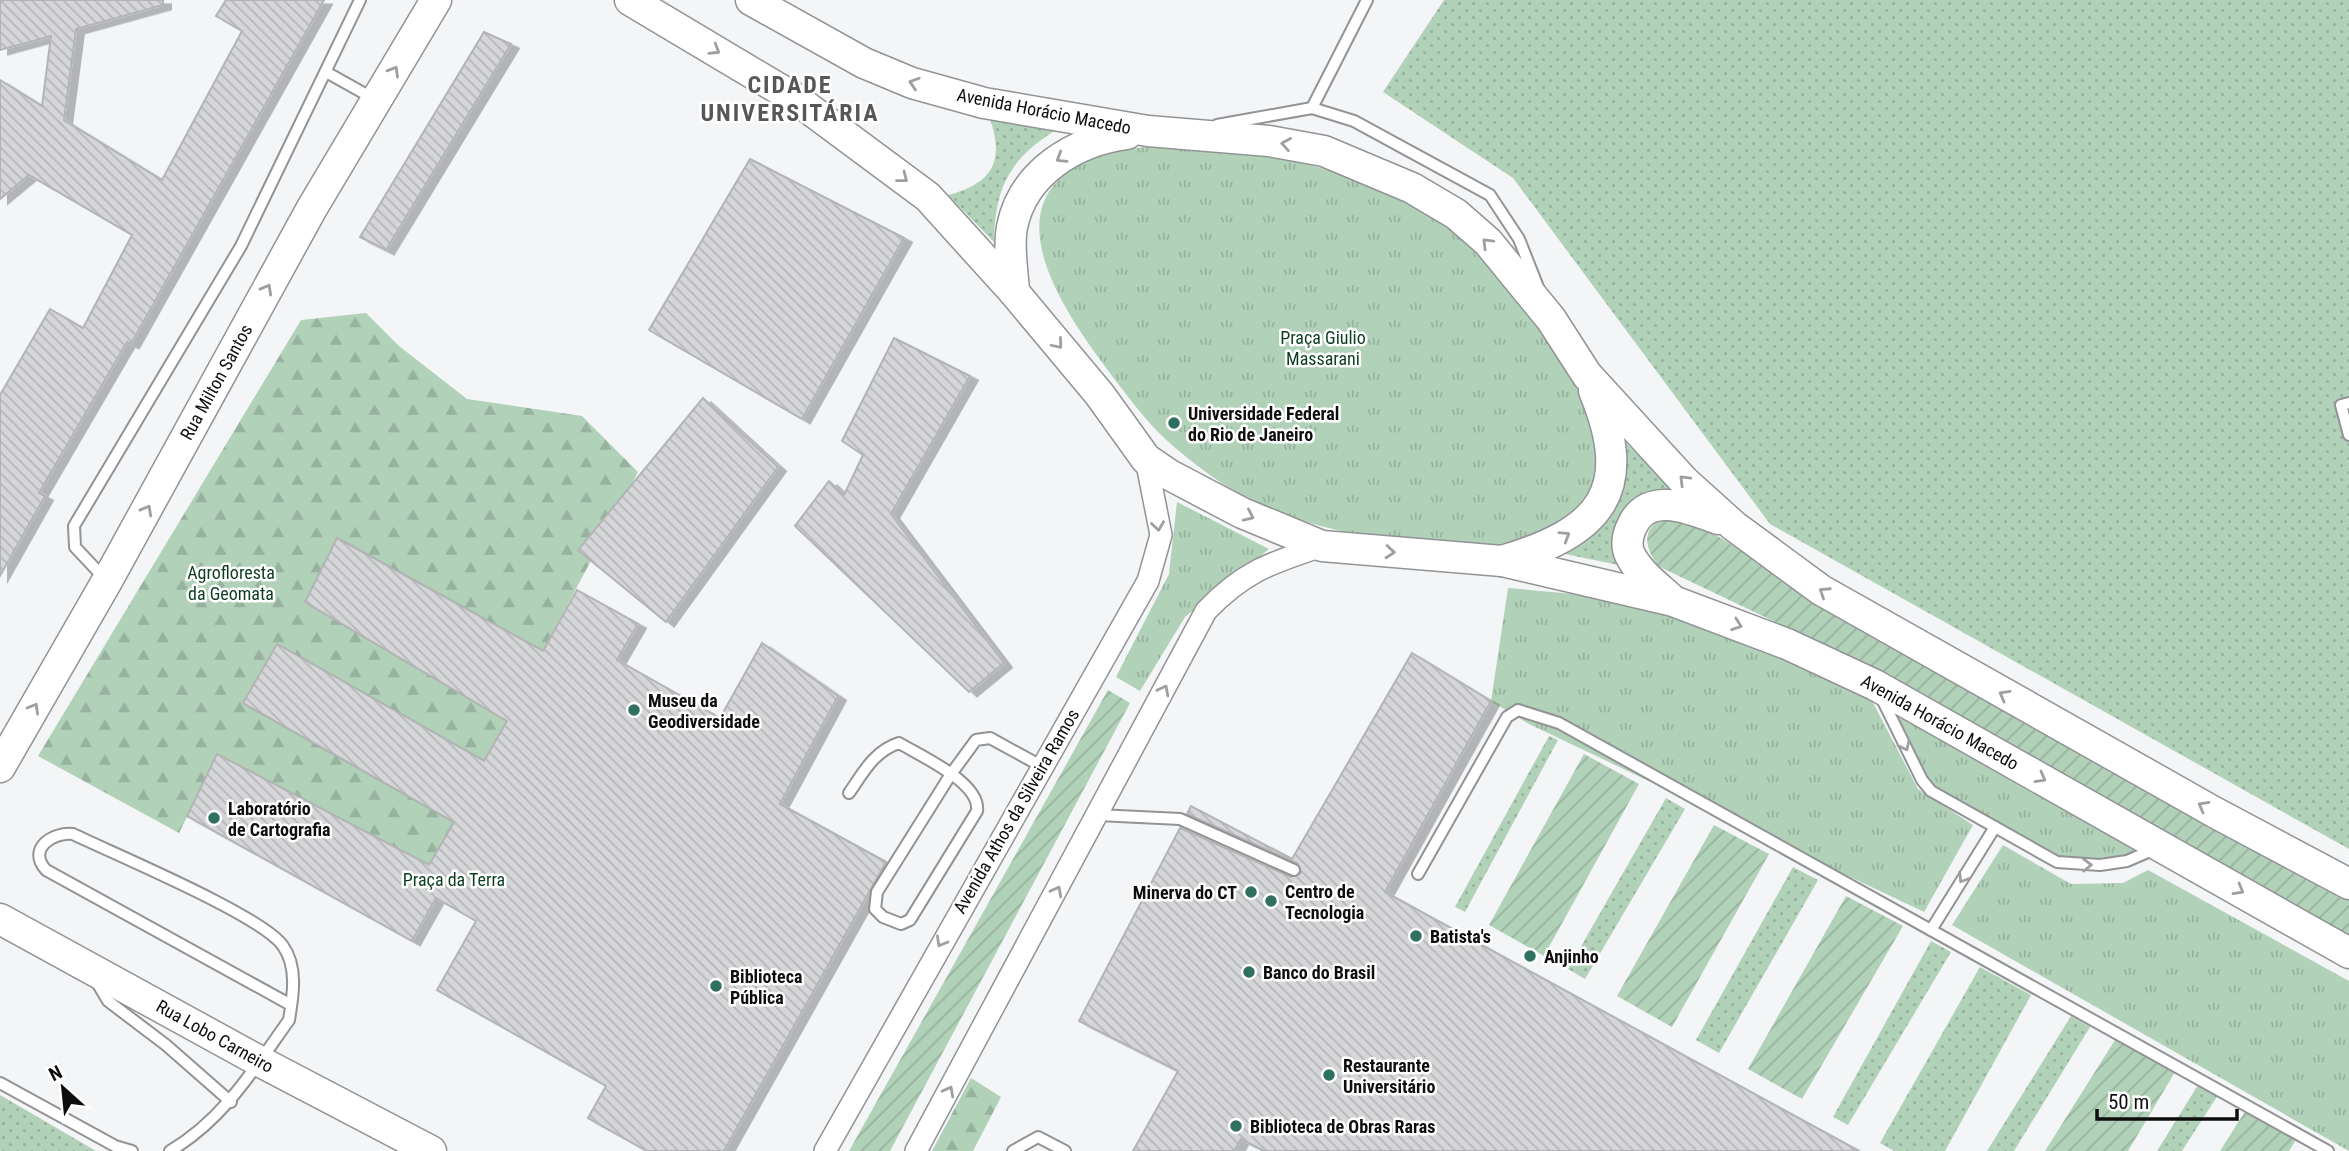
<svg xmlns="http://www.w3.org/2000/svg" width="2349" height="1151" viewBox="0 0 2349 1151" font-family="'Roboto Condensed',sans-serif">
<style>
.grass{fill:url(#grass-dots)}
.forest{fill:url(#forest-firs)}
.park{fill:url(#park-tufts)}
.garden{fill:url(#garden-furrows)}
.building{fill:url(#building-back-hatch);stroke:#b3b4b6;stroke-width:2;filter:url(#shadow)}
.lines{fill:none;stroke-linecap:round;stroke-linejoin:round}
.lane-casing{stroke:#929395;stroke-width:14}
.street-casing{stroke:#929395;stroke-width:24}
.secondary-casing{stroke:#929395;stroke-width:33}
.lane{stroke:#fff;stroke-width:10}
.street{stroke:#fff;stroke-width:21}
.secondary{stroke:#fff;stroke-width:30}
.oneway{stroke:#9f9f9f}
.poi-dot{fill:#2f705f;stroke:#fff;stroke-width:2.5}
.labels{text-anchor:middle;dominant-baseline:central;stroke-width:5;stroke-linejoin:round;paint-order:stroke}
.street-label{font-size:18px;fill:#0e0e0f;stroke:#fff}
.park-label{font-size:18px;fill:#0c3d21;stroke:#fff}
.poi-label{font-size:18px;font-weight:bold;fill:#0e0e0f;stroke:#fff;text-anchor:start}
.district-label{font-size:24px;font-weight:bold;letter-spacing:2px;fill:#565759;stroke:#fff}
</style>
<defs>
<pattern id="grass-dots" width="8" height="8" patternUnits="userSpaceOnUse" patternTransform="scale(1.75)"><rect width="8" height="8" fill="#b1d1b9"/><path d="M2 2h.1M6 6h.1" fill="none" stroke="#97b29e" stroke-width="1.8" stroke-linecap="round"/></pattern>
<pattern id="forest-firs" width="22" height="20" patternUnits="userSpaceOnUse" patternTransform="scale(1.75)"><rect width="22" height="20" fill="#b1d1b9"/><path d="M5 1l3.5 6h-7zM16 11l3.5 6h-7z" fill="#97b29e"/></pattern>
<pattern id="park-tufts" width="24" height="20" patternUnits="userSpaceOnUse" patternTransform="scale(1.75)"><rect width="24" height="20" fill="#b1d1b9"/><path d="M3 7l-1-3M5 7V3M7 7l1-3M15 17l-1-3M17 17v-4M19 17l1-3" fill="none" stroke="#97b29e"/></pattern>
<pattern id="garden-furrows" width="10" height="10" patternUnits="userSpaceOnUse" patternTransform="scale(1.75)"><rect width="10" height="10" fill="#b1d1b9"/><path d="M-1 1l2-2M0 10L10 0M9 11l2-2" fill="none" stroke="#97b29e"/></pattern>
<pattern id="building-back-hatch" width="6" height="6" patternUnits="userSpaceOnUse" patternTransform="scale(1.75)"><rect width="6" height="6" fill="#d5d6d8"/><path d="M-1 5l2 2M0 0l6 6M5-1l2 2" fill="none" stroke="#b6b6b8"/></pattern>
<filter id="shadow"><feDropShadow dx="8" dy="4.5" stdDeviation="0" flood-color="#0004"/></filter>
</defs>
<rect width="100%" height="100%" fill="#f4f5f7"/>
<!-- grass -->
<g class="grass">
<path d="M 1444,0 L 2349,0 L 2349,849 L 1770,524 L 1513,178 L 1383,92 Z"/>
<path d="M 989,116 L 1056,130 C 1009,159 995,188 994,242 L 948,195 C 994,183 1005,160 989,116 Z"/>
<path d="M 1624,441 L 1674,490 L 1644,495 L 1628,567 L 1560,553 L 1625,458 Z"/>
<path d="M 1549,736 L 1558,740 L 1465,912 L 1455,907 Z"/>
<path d="M 1666,798 L 1685,809 L 1585,979 L 1568,969 Z"/>
<path d="M 1793,867 L 1818,880 L 1719,1053 L 1696,1040 Z"/>
<path d="M 1931,941 L 1951,952 L 1848,1125 L 1833,1117 Z"/>
<path d="M 1980,967 L 2031,995 L 1945,1151 L 1894,1151 L 1880,1143 Z"/>
<path d="M 2071,1016 L 2090,1027 L 2014,1151 L 1987,1151 Z"/>
<path d="M 2198,1085 L 2218,1095 L 2182,1151 L 2157,1151 Z"/>
<path d="M 0,1095 L 96,1151 L 0,1151 Z"/>
</g>
<!-- forest -->
<g class="forest">
<path d="M 366,313 L 399,346 L 467,399 L 582,416 L 638,472 L 543,651 L 337,539 L 305,602 L 507,721 L 484,761 L 277,644 L 244,702 L 454,822 L 429,865 L 218,754 L 179,833 L 38,756 L 301,320 Z"/>
<path d="M 971,1078 L 1001,1097 L 973,1151 L 932,1151 Z"/>
</g>
<!-- park -->
<g class="park">
<path d="M 1153,146 C 1244,154 1319,156 1403,199 C 1460,229 1501,277 1539,329 C 1564,363 1593,397 1601,440 C 1603,450 1600,461 1599,470 C 1598,477 1598,486 1596,493 C 1592,504 1570,524 1560,531 C 1522,555 1394,541 1350,533 C 1306,524 1261,509 1223,484 C 1201,469 1177,451 1158,432 C 1137,410 1119,385 1101,361 C 1061,306 993,205 1086,161 C 1107,151 1131,149 1153,146 Z"/>
<path d="M 1177,502 L 1269,549 L 1185,617 L 1140,691 L 1116,677 L 1169,574 Z"/>
<path d="M 1508,588 L 1619,598 L 1687,618 L 1868,693 L 1918,789 L 1973,825 L 1924,912 L 1529,724 L 1491,701 Z"/>
<path d="M 1891,705 L 2151,846 C 2123,859 2089,865 2059,857 L 1936,789 L 1927,779 Z"/>
<path d="M 2003,845 L 2071,884 L 2123,883 L 2148,870 L 2349,981 L 2349,1151 L 1952,925 Z"/>
</g>
<!-- garden -->
<g class="garden">
<path d="M 1688,518 L 1922,661 L 2349,900 L 2349,939 L 1819,643 L 1660,567 C 1648,555 1639,532 1659,521 C 1666,517 1680,518 1688,518 Z"/>
<path d="M 1108,690 L 1130,703 L 890,1151 L 849,1151 Z"/>
<path d="M 1584,754 L 1639,784 L 1544,956 L 1489,925 Z"/>
<path d="M 1714,825 L 1769,854 L 1672,1027 L 1617,996 Z"/>
<path d="M 1846,896 L 1903,926 L 1802,1099 L 1748,1069 Z"/>
<path d="M 2115,1040 L 2175,1072 L 2128,1151 L 2045,1151 Z"/>
<path d="M 2246,1110 L 2297,1138 L 2289,1151 L 2220,1151 Z"/>
</g>
<!-- building -->
<g class="building">
<path d="M 0,0 L 163,0 L 163,5 L 76,29 L 64,120 L 162,180 L 242,31 L 216,16 L 226,0 L 324,0 L 131,344 L 127,342 L 39,493 L 45,496 L 0,576 L 0,395 L 50,309 L 83,328 L 132,235 L 29,175 L 0,199 L 0,80 L 42,106 L 51,36 L 0,50 Z"/>
<path d="M 484,32 L 511,44 L 386,250 L 360,237 Z"/>
<path d="M 750,159 L 904,238 L 802,419 L 649,330 Z"/>
<path d="M 894,338 L 970,376 L 891,514 L 1004,663 L 969,692 L 795,526 L 829,481 L 844,495 L 863,455 L 842,441 Z"/>
<path d="M 703,398 L 778,467 L 666,622 L 578,550 Z"/>
<path d="M 337,538 L 543,651 L 577,590 L 638,624 L 617,660 L 720,718 L 762,643 L 838,696 L 780,804 L 886,862 L 724,1151 L 647,1151 L 588,1118 L 606,1086 L 437,990 L 476,921 L 436,898 L 412,941 L 187,816 L 217,754 L 429,865 L 454,822 L 243,703 L 277,644 L 484,761 L 507,721 L 305,602 Z"/>
<path d="M 1412,653 L 1491,701 L 1385,892 L 1859,1151 L 1264,1151 L 1241,1139 L 1234,1151 L 1133,1151 L 1178,1071 L 1079,1021 L 1180,828 L 1291,877 L 1301,873 L 1297,863 L 1187,814 L 1191,806 L 1292,859 Z"/>
</g>
<g class="lines">
<defs>
<g id="lane">
<path d="M 326,72 L 376,100"/>
<path d="M 1312,108 L 1367,0"/>
<path d="M 1217,125 L 1312,108 L 1354,121 L 1490,195 L 1519,239 L 1538,287"/>
<path d="M 2349,403 L 2341,405 L 2349,435"/>
<path d="M 106,580 L 75,547 L 74,526 L 241,246 L 360,0"/>
<path d="M 1881,697 L 1922,780 L 1931,791 L 2057,862 L 2100,865 L 2127,861 L 2157,848"/>
<path d="M 849,793 C 863,773 874,751 899,743 C 921,756 981,783 977,811 L 910,920 L 901,924 L 883,917 L 875,909 L 877,892 L 951,774 L 976,740 L 990,738 L 1041,766"/>
<path d="M 1098,815 L 1180,819 L 1294,870"/>
<path d="M 1418,874 L 1507,717 L 1518,710 L 1559,723 L 2328,1151"/>
<path d="M 1931,930 L 1995,827"/>
<path d="M 96,981 L 108,1001 L 166,1045 L 231,1102"/>
<path d="M 0,1083 L 115,1146 L 132,1151"/>
<path d="M 170,1151 C 223,1120 254,1069 289,1020 C 293,996 298,967 283,946 C 263,916 114,854 73,834 C 52,832 27,849 46,870 L 291,1005"/>
<path d="M 1013,1151 L 1038,1137 L 1065,1151"/>
</g>
<g id="street">
<path d="M 825,1151 L 1148,581 L 1161,535 L 1146,459"/>
<path d="M 916,1151 L 1206,611 C 1244,571 1271,563 1322,546"/>
</g>
<g id="secondary">
<path d="M 630,0 L 796,99 L 928,197 L 1014,292 L 1100,395 L 1146,459 L 1168,474 L 1242,513 L 1322,546 L 1502,561 L 1673,601 L 1787,644 L 1875,685 L 2349,953"/>
<path d="M 751,0 L 864,63 L 912,83 L 984,103 L 1148,131 L 1269,141 L 1324,151 L 1412,188 L 1456,214 L 1488,242 L 1551,319 L 1587,375 L 1684,481 L 1734,526 L 1821,590 L 2214,812 L 2349,884"/>
<path d="M 1014,292 C 1013,271 1008,248 1012,227 C 1023,172 1075,141 1127,134"/>
<path d="M 1502,561 C 1600,532 1636,492 1594,391"/>
<path d="M 1671,599 C 1657,586 1639,573 1630,555 C 1626,546 1627,537 1631,528 C 1647,490 1689,508 1718,519"/>
<path d="M 0,767 L 107,581 L 312,208 L 436,0"/>
<path d="M 0,919 L 259,1061 L 431,1151"/>
</g>
</defs>
<!-- lane casing -->
<use href="#lane" class="lane-casing"/>
<!-- street casing -->
<use href="#street" class="street-casing"/>
<!-- secondary casing -->
<use href="#secondary" class="secondary-casing"/>
<!-- lane -->
<use href="#lane" class="lane"/>
<!-- street -->
<use href="#street" class="street"/>
<!-- secondary -->
<use href="#secondary" class="secondary"/>
</g>
<!-- one-way arrows -->
<defs><path id="oneway-chevron" d="M-2-3.5L2.5 0L-2 3.5" fill="none" stroke-width="1.6" stroke-linecap="round" stroke-linejoin="round" transform="scale(1.75)"/></defs>
<g class="oneway">
<use href="#oneway-chevron" transform="translate(715 50) rotate(31)"/>
<use href="#oneway-chevron" transform="translate(394 71) rotate(-59)"/>
<use href="#oneway-chevron" transform="translate(914 83) rotate(-162)"/>
<use href="#oneway-chevron" transform="translate(1286 144) rotate(-170)"/>
<use href="#oneway-chevron" transform="translate(1061 158) rotate(148)"/>
<use href="#oneway-chevron" transform="translate(903 178) rotate(38)"/>
<use href="#oneway-chevron" transform="translate(1487 243) rotate(-135)"/>
<use href="#oneway-chevron" transform="translate(267 289) rotate(-61)"/>
<use href="#oneway-chevron" transform="translate(1058 344) rotate(50)"/>
<use href="#oneway-chevron" transform="translate(1684 480) rotate(-135)"/>
<use href="#oneway-chevron" transform="translate(147 510) rotate(-61)"/>
<use href="#oneway-chevron" transform="translate(1249 516) rotate(25)"/>
<use href="#oneway-chevron" transform="translate(1158 526) rotate(82)"/>
<use href="#oneway-chevron" transform="translate(1565 536) rotate(-32)"/>
<use href="#oneway-chevron" transform="translate(1390 552) rotate(5)"/>
<use href="#oneway-chevron" transform="translate(1824 592) rotate(-147)"/>
<use href="#oneway-chevron" transform="translate(1737 625) rotate(20)"/>
<use href="#oneway-chevron" transform="translate(1164 690) rotate(-63)"/>
<use href="#oneway-chevron" transform="translate(2004 695) rotate(-151)"/>
<use href="#oneway-chevron" transform="translate(34 708) rotate(-60)"/>
<use href="#oneway-chevron" transform="translate(1905 746) rotate(64)"/>
<use href="#oneway-chevron" transform="translate(2041 778) rotate(29)"/>
<use href="#oneway-chevron" transform="translate(2203 806) rotate(-151)"/>
<use href="#oneway-chevron" transform="translate(2087 865) rotate(-1)"/>
<use href="#oneway-chevron" transform="translate(1963 878) rotate(122)"/>
<use href="#oneway-chevron" transform="translate(2239 890) rotate(30)"/>
<use href="#oneway-chevron" transform="translate(1057 891) rotate(-62)"/>
<use href="#oneway-chevron" transform="translate(941 942) rotate(120)"/>
<use href="#oneway-chevron" transform="translate(949 1091) rotate(-62)"/>
</g>
<!-- markers -->
<g class="poi-dot">
<circle cx="1174" cy="423" r="7"/>
<circle cx="634" cy="710" r="7"/>
<circle cx="214" cy="818" r="7"/>
<circle cx="1251" cy="892" r="7"/>
<circle cx="1271" cy="901" r="7"/>
<circle cx="1416" cy="936" r="7"/>
<circle cx="1530" cy="956" r="7"/>
<circle cx="1249" cy="972" r="7"/>
<circle cx="716" cy="986" r="7"/>
<circle cx="1329" cy="1075" r="7"/>
<circle cx="1236" cy="1126" r="7"/>
</g>
<g class="labels">
<!-- street labels -->
<g class="street-label">
<text transform="translate(1044 111) rotate(11)">Avenida Horácio Macedo</text>
<text transform="translate(216 382) rotate(-61)">Rua Milton Santos</text>
<text transform="translate(1940 722) rotate(29)">Avenida Horácio Macedo</text>
<text transform="translate(1016 811) rotate(-60)">Avenida Athos da Silveira Ramos</text>
<text transform="translate(215 1036) rotate(29)">Rua Lobo Carneiro</text>
</g>
<!-- park labels -->
<g class="park-label">
<text x="1323" y="337">Praça Giulio<tspan x="1323" dy="21">Massarani</tspan></text>
<text x="231" y="572">Agrofloresta<tspan x="231" dy="21">da Geomata</tspan></text>
<text x="454" y="879">Praça da Terra</text>
</g>
<!-- poi labels -->
<g class="poi-label">
<text x="1188" y="413">Universidade Federal<tspan x="1188" dy="21">do Rio de Janeiro</tspan></text>
<text x="648" y="700">Museu da<tspan x="648" dy="21">Geodiversidade</tspan></text>
<text x="228" y="808">Laboratório<tspan x="228" dy="21">de Cartografia</tspan></text>
<text x="1285" y="891">Centro de<tspan x="1285" dy="21">Tecnologia</tspan></text>
<text x="1237" y="892" text-anchor="end">Minerva do CT</text>
<text x="1430" y="936">Batista's</text>
<text x="1544" y="956">Anjinho</text>
<text x="1263" y="972">Banco do Brasil</text>
<text x="730" y="976">Biblioteca<tspan x="730" dy="21">Pública</tspan></text>
<text x="1343" y="1065">Restaurante<tspan x="1343" dy="21">Universitário</tspan></text>
<text x="1250" y="1126">Biblioteca de Obras Raras</text>
</g>
<!-- district labels -->
<g class="district-label">
<text x="790" y="85">CIDADE<tspan x="790" dy="28">UNIVERSITÁRIA</tspan></text>
</g>
</g>
<!-- north arrow -->
<g transform="translate(63 1088) rotate(333)" stroke="#ffffff" stroke-width="5" paint-order="stroke">
<path d="M0-5L12 26L0 18L-12 26Z" fill="#0e0e0f"/>
<text y="-10" font-size="19" font-weight="bold" text-anchor="middle" fill="#0e0e0f">N</text>
</g>
<!-- scale -->
<path d="M2097 1109v10h140v-10" fill="none" stroke="#0e0e0f" stroke-width="3.5"/>
<text x="2108" y="1109" font-size="21" fill="#0e0e0f" stroke="#ffffff" stroke-width="5" paint-order="stroke">50 m</text>
</svg>
